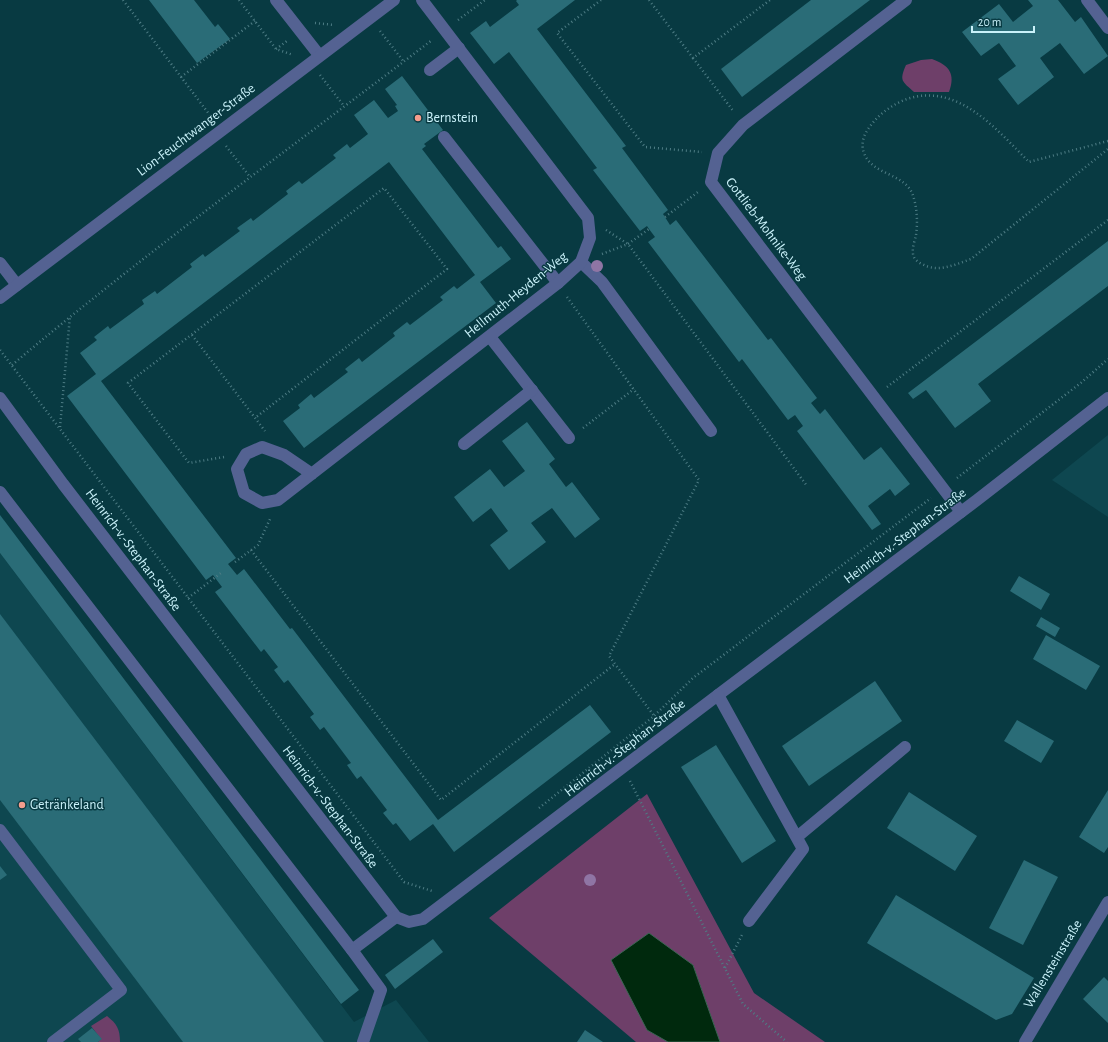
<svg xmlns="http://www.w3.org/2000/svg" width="1108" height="1042" viewBox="0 0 1108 1042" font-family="'Alegreya Sans',sans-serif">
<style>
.built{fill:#0e4750}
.green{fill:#6e3f69}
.water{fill:#00290d;stroke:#3d6554}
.building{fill:#2a6c77}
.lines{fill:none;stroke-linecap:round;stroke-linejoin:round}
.path{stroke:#4e7d85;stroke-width:2.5;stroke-dasharray:1 3;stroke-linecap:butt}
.minor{stroke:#546292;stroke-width:12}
.tree{fill:#8f75a4}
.poi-dot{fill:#f49d8d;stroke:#083a42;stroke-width:1.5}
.labels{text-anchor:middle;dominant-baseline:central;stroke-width:3;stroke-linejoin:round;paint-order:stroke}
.poi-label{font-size:14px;fill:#caf2fa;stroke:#083a42;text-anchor:start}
.street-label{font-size:14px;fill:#caf2fa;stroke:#083a42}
</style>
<rect width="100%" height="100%" fill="#083a42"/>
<!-- built -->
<g class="built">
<path d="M 1108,435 L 1108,517 L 1052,480 Z"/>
<path d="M 0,553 L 354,1022 L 396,1000 L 429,1042 L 0,1042 Z"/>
</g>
<!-- green -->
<g class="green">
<path d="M 932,59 C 949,65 956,74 949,92 L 914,92 C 902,81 899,81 906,65 L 921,60 Z"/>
<path d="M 647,794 L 754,993 L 825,1042 L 720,1042 L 693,965 L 647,1030 L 668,1042 L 636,1042 L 489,918 Z"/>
<path d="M 107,1016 C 117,1024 120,1029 120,1042 L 98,1042 L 101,1039 L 91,1026 Z"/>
</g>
<!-- water -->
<path class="water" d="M 649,933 L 693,965 L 720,1042 L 668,1042 L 647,1030 L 611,960 Z"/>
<!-- building -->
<g class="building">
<path d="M 149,0 L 194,0 L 215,27 L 218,24 L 230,39 L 197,63 Z"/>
<path d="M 517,0 L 575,0 L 537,29 L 626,146 L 622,148 L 668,210 L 663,214 L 670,225 L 676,220 L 768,340 L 771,338 L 817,398 L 811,403 L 820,414 L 825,409 L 864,460 L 881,447 L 910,484 L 895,496 L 890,489 L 868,506 L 881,524 L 872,530 L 797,431 L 803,426 L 795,415 L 788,420 L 742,359 L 739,362 L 648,242 L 655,237 L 649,229 L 647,226 L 640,231 L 593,170 L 597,168 L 509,52 L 494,64 L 470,33 L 486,21 L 490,27 L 519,5 L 516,1 Z"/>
<path d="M 811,0 L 870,0 L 742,97 L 721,69 Z"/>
<path d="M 1028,0 L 1058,0 L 1075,22 L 1081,17 L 1108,56 L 1084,74 L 1060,43 L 1040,58 L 1054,77 L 1018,105 L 998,79 L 1016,66 L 999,43 L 981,56 L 962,32 L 999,4 L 1013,22 L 1033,6 Z"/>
<path d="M 402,76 L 443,130 L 424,144 L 426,146 L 422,149 L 498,248 L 501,246 L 511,259 L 480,282 L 496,303 L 304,448 L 283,421 L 300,408 L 298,405 L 311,394 L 314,398 L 348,372 L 345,369 L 359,358 L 362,362 L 395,336 L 393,333 L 407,322 L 410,325 L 443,300 L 440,297 L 454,286 L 457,289 L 475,275 L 389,162 L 101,381 L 236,558 L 228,564 L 237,575 L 244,569 L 290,629 L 292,628 L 438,820 L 590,705 L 611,732 L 454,852 L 433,824 L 410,841 L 396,823 L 393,825 L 383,813 L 387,810 L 361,776 L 357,779 L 347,765 L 351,763 L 324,727 L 320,730 L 310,717 L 314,714 L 288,680 L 284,683 L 274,670 L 278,667 L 264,649 L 261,652 L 215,592 L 222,587 L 213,575 L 206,580 L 67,396 L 96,374 L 80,353 L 97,340 L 94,337 L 108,326 L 110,329 L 144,304 L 142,300 L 155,291 L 157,294 L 192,267 L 190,264 L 203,254 L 205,257 L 240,231 L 237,228 L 251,218 L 253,221 L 288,194 L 286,191 L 299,181 L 302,184 L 336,158 L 333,155 L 347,144 L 350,148 L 368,134 L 354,115 L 374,100 L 388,118 L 398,111 L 395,106 L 397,105 L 385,89 Z"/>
<path d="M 1108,241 L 1108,286 L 978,384 L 991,401 L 955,428 L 926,390 L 913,399 L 908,393 Z"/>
<path d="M 527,422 L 555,459 L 549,464 L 566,487 L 572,482 L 600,519 L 575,538 L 552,508 L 531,523 L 546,542 L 509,570 L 490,545 L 508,531 L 491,508 L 473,522 L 454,497 L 490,469 L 504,487 L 525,471 L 502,441 Z"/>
<path d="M 0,515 L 359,990 L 341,1004 L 0,553 Z"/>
<path d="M 1019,576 L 1050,594 L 1041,610 L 1010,591 Z"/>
<path d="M 0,614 L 324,1042 L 183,1042 L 0,800 Z"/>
<path d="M 1041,617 L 1060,628 L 1055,637 L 1036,626 Z"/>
<path d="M 1046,635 L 1100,666 L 1086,690 L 1033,659 Z"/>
<path d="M 875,681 L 902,721 L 809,786 L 782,746 Z"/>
<path d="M 1017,720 L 1054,741 L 1041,763 L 1004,741 Z"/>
<path d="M 716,745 L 776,841 L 742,863 L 681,767 Z"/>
<path d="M 1108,790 L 1108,847 L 1104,853 L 1079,837 Z"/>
<path d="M 909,792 L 977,836 L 955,871 L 887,828 Z"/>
<path d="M 1024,860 L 1058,877 L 1023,945 L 989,928 Z"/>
<path d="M 0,866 L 7,875 L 0,880 Z"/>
<path d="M 896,895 L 1034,978 L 1012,1014 L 996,1020 L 867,943 Z"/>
<path d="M 433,939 L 443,952 L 395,989 L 385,975 Z"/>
<path d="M 1104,977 L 1108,981 L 1108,1023 L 1083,999 Z"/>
<path d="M 92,1028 L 102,1039 L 98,1042 L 81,1042 L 78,1039 Z"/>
<path d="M 585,1030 L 603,1042 L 577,1042 Z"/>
</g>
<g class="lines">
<!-- path -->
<g class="path">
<path d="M 123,0 L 212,118"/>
<path d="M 239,0 L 276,49 L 293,55"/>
<path d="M 601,0 L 557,33 L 645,147 L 702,152"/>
<path d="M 649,0 L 693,58 L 770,0"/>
<path d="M 458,20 L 485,0"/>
<path d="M 315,23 L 334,25"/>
<path d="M 380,31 L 404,62"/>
<path d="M 276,49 L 287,41"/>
<path d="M 693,58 L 734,112"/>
<path d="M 320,75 L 344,106"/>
<path d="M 181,77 L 255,21"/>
<path d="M 1108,141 L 1029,162 C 997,130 958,82 907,99 C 896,103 885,110 877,118 C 868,128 859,139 864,153 C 872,175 903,173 912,193 C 917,205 918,222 916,235 C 915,240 912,248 913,253 C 913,258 917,262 922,264 C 938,273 954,265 971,259 L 1108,149"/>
<path d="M 226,146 L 250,177"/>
<path d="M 665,217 L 698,192"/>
<path d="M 606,230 L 628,244 L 807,486"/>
<path d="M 602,254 L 628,244 L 649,229"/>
<path d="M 567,297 L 699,480 L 609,656 L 658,721"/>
<path d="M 192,335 L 265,431"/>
<path d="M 0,350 L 404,882 L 432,891"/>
<path d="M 12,365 C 147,251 291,148 432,40"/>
<path d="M 887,387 L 1108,220"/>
<path d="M 60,427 L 70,316"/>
<path d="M 583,428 L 634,389"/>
<path d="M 224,457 L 189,463 L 128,383 L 384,188 L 447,269 L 255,418"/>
<path d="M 957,478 L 1082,382 L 1108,359"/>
<path d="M 251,550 L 441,800 L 615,664"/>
<path d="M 235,562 L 258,545 L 270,519"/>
<path d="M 188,598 L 221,573"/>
<path d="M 630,781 L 743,1004 L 787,1042"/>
<path d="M 539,808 L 654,716 L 693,678 L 931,498"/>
<path d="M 725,968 L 742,935"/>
</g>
<!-- minor -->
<g class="minor">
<path d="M 276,0 L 319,55"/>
<path d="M 906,0 L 743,125 L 718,153 L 711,182 L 961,512"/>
<path d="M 1087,0 L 1108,28"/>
<path d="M 430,70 L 459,48"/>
<path d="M 444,137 L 558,283"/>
<path d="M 581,262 L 602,282 L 711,431"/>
<path d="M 0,263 L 17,285"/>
<path d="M 0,298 L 394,0"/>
<path d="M 490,337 L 569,438"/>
<path d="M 0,398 L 63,484 L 396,917 L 409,922 L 423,919 L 718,695 L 977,500 L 1108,398"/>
<path d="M 464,444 L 532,390"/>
<path d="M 312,474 L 284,455 L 262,447 L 246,454 L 237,469 L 244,493 L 262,503 L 278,500 L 558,283 L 581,262 L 590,238 L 588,218 L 422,0"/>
<path d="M 0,492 L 352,950 L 396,917"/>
<path d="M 718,695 L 803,849 L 749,921"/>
<path d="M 0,830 L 121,990 L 53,1042"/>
<path d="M 797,837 L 905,747"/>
<path d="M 352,950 L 381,990 L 363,1042"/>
<path d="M 1025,1042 L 1108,902"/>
</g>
</g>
<!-- trees -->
<g class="tree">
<circle cx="597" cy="266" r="6"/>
<circle cx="590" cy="880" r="6"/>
</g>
<!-- markers -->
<g class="poi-dot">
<circle cx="418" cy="118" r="4"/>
<circle cx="22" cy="805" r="4"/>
</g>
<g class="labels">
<!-- poi labels -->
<g class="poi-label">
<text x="426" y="118">Bernstein</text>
<text x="30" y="805">Getränkeland</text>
</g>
<!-- street labels -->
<g class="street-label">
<text transform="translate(196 130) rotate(-37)">Lion-Feuchtwanger-Straße</text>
<text transform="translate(766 229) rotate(53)">Gottlieb-Mohnike-Weg</text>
<text transform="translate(516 295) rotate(-39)">Hellmuth-Heyden-Weg</text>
<text transform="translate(905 536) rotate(-37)">Heinrich-v.-Stephan-Straße</text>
<text transform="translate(133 550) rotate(53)">Heinrich-v.-Stephan-Straße</text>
<text transform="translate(625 748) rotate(-38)">Heinrich-v.-Stephan-Straße</text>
<text transform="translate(330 807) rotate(53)">Heinrich-v.-Stephan-Straße</text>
<text transform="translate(1053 964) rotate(-59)">Wallensteinstraße</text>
</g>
</g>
<!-- scale -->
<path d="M972 26v6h62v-6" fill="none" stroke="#caf2fa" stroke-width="2"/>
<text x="978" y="26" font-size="12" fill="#caf2fa" stroke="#083a42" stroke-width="3" paint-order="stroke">20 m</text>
</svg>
